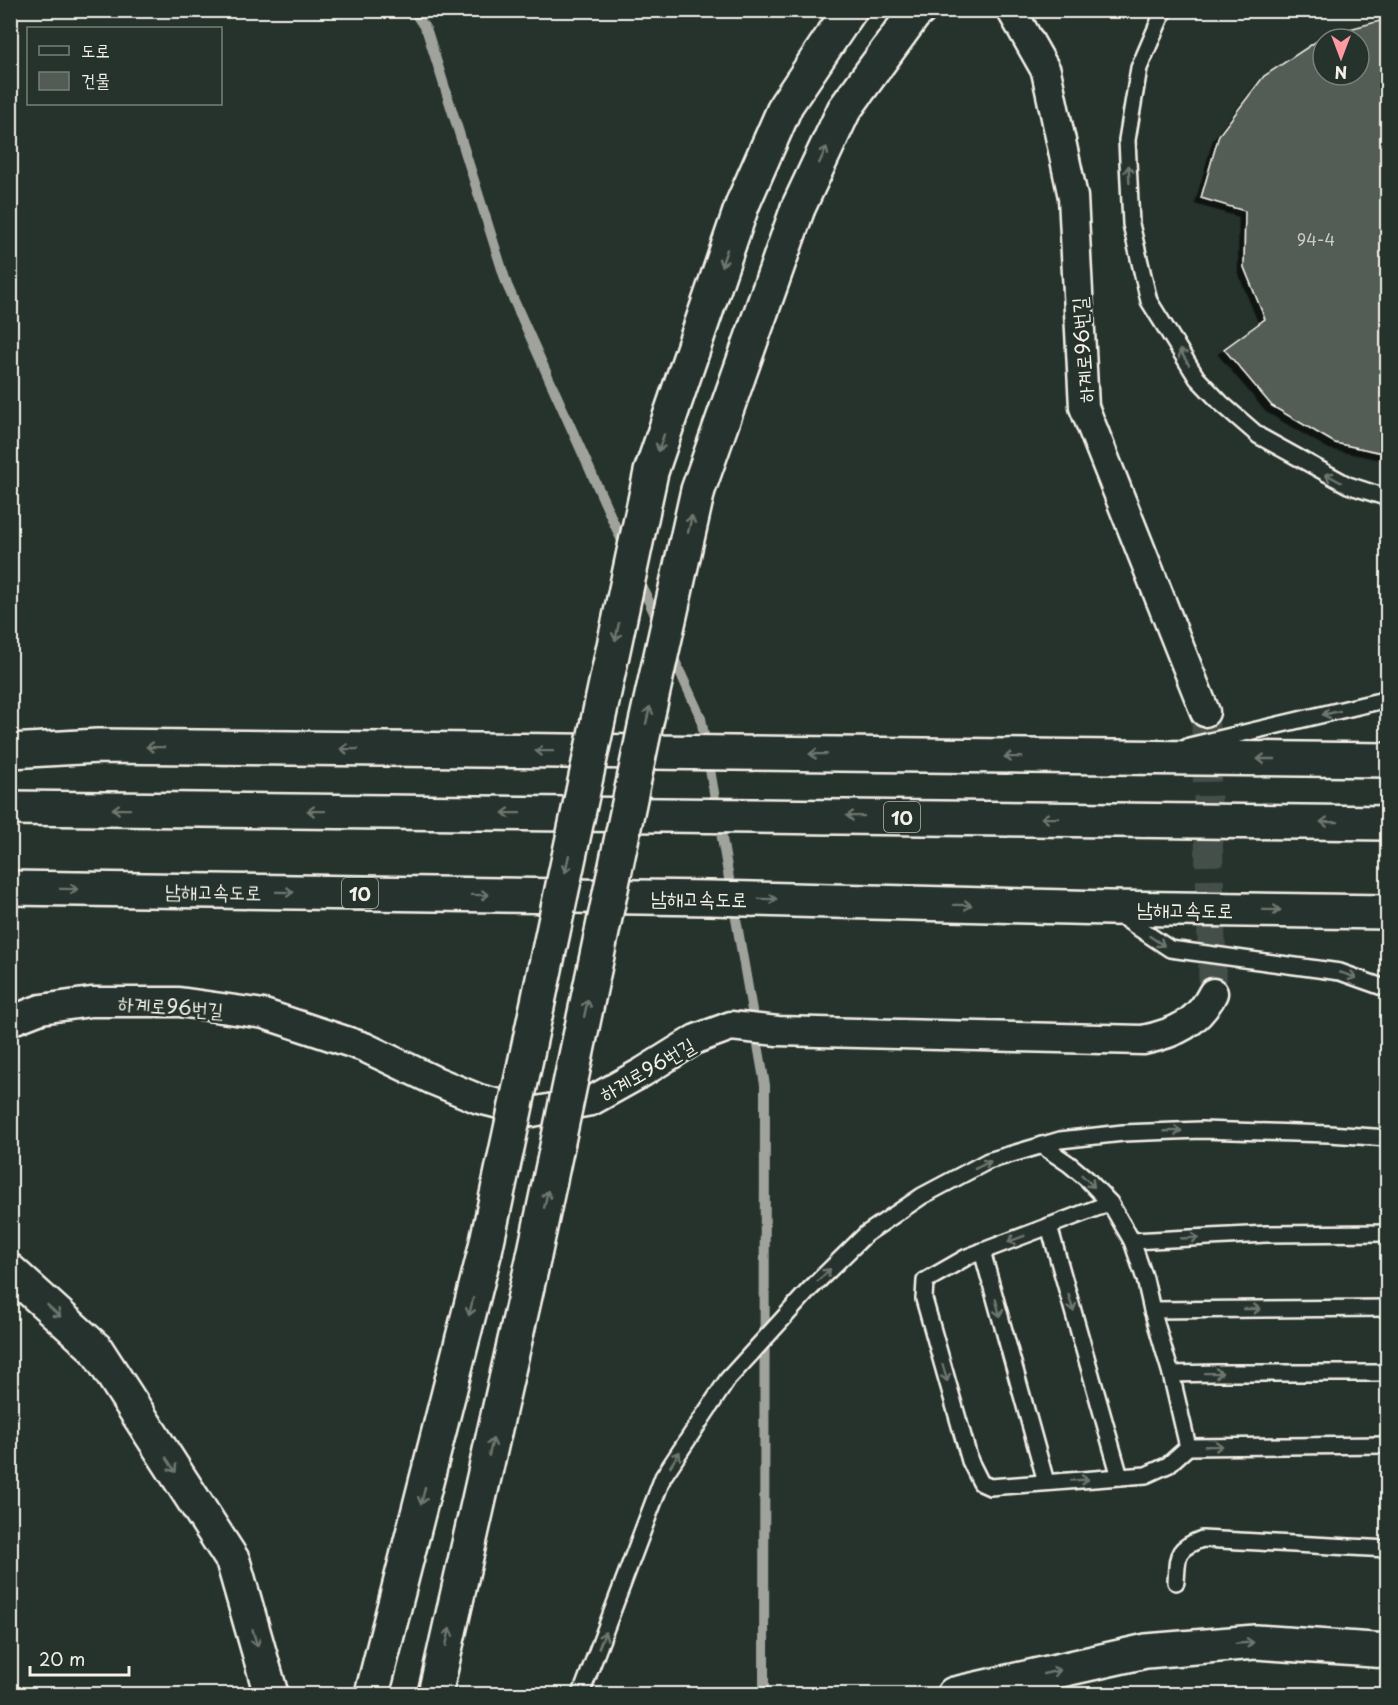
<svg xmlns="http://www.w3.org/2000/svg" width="1398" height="1705" viewBox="0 0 1398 1705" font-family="'Playpen Sans','Poor Story',sans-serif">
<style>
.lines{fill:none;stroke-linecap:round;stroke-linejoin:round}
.stream{stroke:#9fa39b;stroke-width:10}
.building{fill:#525c55;stroke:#f4f1e8;stroke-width:1.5;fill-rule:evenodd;filter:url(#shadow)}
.minor-tunnel{stroke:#455049;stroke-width:28;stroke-dasharray:28 14;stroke-linecap:butt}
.service-casing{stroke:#f4f1e8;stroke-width:20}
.minor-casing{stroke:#f4f1e8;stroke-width:33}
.motorway-casing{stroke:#f4f1e8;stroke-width:38}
.service{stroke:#26332d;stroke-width:15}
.minor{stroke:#26332d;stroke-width:28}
.motorway{stroke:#26332d;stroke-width:33}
.motorway-bridge-casing{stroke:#f4f1e8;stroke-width:38;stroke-linecap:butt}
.motorway-bridge{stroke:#26332d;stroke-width:33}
.oneway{stroke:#6e766e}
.labels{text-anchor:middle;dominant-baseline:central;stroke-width:5;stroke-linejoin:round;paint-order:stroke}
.number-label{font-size:16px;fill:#ccccc3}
.shield{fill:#26332d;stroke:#b6b8b0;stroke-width:1.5}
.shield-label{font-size:18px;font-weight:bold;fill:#f4f1e8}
.street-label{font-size:20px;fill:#f4f1e8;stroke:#26332d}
</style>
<defs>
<filter id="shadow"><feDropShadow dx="-5.5" dy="5.5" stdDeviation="0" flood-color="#0009"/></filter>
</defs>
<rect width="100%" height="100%" fill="#26332d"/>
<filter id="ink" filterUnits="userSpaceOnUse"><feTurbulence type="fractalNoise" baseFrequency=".0167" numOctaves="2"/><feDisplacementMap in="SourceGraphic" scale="12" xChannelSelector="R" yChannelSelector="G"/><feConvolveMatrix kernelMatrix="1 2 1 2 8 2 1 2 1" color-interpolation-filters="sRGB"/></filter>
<g filter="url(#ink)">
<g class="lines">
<!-- stream -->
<g class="stream">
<path d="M 413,10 L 427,31 L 507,285 L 626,550"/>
<path d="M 637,575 L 659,624"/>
<path d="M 671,652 L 701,718 L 765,1085 L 764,1694"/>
</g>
</g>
<!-- building -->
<path class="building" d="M 1388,19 L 1388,454 L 1335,443 L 1272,406 L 1224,349 L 1265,319 L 1244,267 L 1245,211 L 1201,198 L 1219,135 L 1264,76 L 1326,35 ZM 1323,39 L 1359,39 L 1359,75 L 1323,75 Z"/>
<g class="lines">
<!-- minor-tunnel -->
<path class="minor-tunnel" d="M 1205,712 L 1213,993"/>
<defs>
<g id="service">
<path d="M 1164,10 L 1139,68 L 1127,140 L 1131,224 L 1149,301 L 1197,378 L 1221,403 L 1259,436 L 1348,485 L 1388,498"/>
<path d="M 1189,746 L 1388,699"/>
<path d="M 1116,913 L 1170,949 L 1340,972 L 1388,989"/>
<path d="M 1041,1145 L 1069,1164 L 1087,1179 L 1110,1203 L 1132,1241 L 1145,1279 L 1152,1310 L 1171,1374 L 1217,1373 L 1388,1373"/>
<path d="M 1110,1203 L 967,1257 L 925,1281 L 924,1299 L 970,1461 L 981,1483 L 990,1487 L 1146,1475 L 1168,1465 L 1188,1447"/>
<path d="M 1049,1226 L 1120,1477"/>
<path d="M 1132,1241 L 1267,1234 L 1388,1233"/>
<path d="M 982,1251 L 1046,1482"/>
<path d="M 1152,1310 L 1388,1308"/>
<path d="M 1171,1374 L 1188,1447 L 1388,1445"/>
<path d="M 1176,1582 C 1178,1555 1175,1549 1202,1539 L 1388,1549"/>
<path d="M 581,1694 L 663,1477 L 728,1379 L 809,1290 L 866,1234 L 922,1196 L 988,1161 L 1060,1140 L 1123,1133 L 1201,1130 L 1329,1134 L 1388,1138"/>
</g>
<g id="minor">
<path d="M 1013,13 L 1046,71 L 1073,197 L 1084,407 L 1205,712"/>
<path d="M 10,1021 L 41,1009 L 91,1002 L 179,1002 L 264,1014 L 364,1047 L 433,1080 L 479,1099 L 532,1112 L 591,1101 L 643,1072 L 696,1039 L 731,1026 L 778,1031 L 1143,1040 C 1176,1033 1198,1023 1213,993"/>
</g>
<g id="motorway">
<path d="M 743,203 L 786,105 L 850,10"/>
<path d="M 798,208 L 844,110 L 914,14 L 919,10"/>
<path d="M 10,751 L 98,746 L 1388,760"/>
<path d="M 10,808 L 1388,823"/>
<path d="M 10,888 L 710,898 L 1109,908 L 1388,912"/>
<path d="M 10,1271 L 96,1349 L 233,1561 L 271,1694"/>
<path d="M 372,1694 L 485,1251"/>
<path d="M 435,1694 L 534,1256"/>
<path d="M 954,1694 L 1146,1651 L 1255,1642 L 1388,1651"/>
</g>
</defs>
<!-- service casing -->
<use href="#service" class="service-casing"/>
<!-- minor casing -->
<use href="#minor" class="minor-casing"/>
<!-- motorway casing -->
<use href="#motorway" class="motorway-casing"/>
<!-- service -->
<use href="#service" class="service"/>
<!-- minor -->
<use href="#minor" class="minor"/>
<!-- motorway -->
<use href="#motorway" class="motorway"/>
<defs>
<g id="motorway-bridge">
<path d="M 485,1251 L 651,472 L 743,203"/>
<path d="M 534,1256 L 645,727 L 698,490 L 798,208"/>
</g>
</defs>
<!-- motorway-bridge casing -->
<use href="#motorway-bridge" class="motorway-bridge-casing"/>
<!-- motorway-bridge -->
<use href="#motorway-bridge" class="motorway-bridge"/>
</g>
<!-- one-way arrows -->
<defs><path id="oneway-shaft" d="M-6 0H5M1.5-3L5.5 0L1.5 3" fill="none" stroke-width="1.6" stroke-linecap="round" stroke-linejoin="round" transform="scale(1.5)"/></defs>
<g class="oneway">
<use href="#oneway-shaft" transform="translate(823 155) rotate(-65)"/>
<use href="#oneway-shaft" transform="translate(1129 174) rotate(-92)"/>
<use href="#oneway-shaft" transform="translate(724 258) rotate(109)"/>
<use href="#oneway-shaft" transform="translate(1184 357) rotate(-122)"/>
<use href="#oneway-shaft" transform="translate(661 443) rotate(109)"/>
<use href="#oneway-shaft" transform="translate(1333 478) rotate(-152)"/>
<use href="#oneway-shaft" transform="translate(690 524) rotate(-77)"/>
<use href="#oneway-shaft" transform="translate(617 632) rotate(102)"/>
<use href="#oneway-shaft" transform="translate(1331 713) rotate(167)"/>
<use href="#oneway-shaft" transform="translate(648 715) rotate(-77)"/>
<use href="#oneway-shaft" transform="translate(155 747) rotate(-179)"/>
<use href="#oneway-shaft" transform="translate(349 749) rotate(-179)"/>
<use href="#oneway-shaft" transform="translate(544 751) rotate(-179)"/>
<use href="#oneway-shaft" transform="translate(818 754) rotate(-179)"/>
<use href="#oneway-shaft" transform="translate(1013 757) rotate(-179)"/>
<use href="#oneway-shaft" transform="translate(1266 759) rotate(-180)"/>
<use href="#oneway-shaft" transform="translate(121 809) rotate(-179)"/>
<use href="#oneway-shaft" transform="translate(316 811) rotate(-179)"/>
<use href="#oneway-shaft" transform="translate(511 813) rotate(-179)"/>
<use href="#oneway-shaft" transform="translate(855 816) rotate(-179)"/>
<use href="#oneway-shaft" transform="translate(1050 818) rotate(-179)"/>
<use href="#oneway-shaft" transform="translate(1329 822) rotate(-179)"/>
<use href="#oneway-shaft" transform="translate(567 864) rotate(102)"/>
<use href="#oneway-shaft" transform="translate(69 889) rotate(1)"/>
<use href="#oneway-shaft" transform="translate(285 892) rotate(1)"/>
<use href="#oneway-shaft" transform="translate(480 895) rotate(1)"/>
<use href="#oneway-shaft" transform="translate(768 899) rotate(1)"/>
<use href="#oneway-shaft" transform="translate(963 905) rotate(1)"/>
<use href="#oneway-shaft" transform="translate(1272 910) rotate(1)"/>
<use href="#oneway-shaft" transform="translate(1157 941) rotate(34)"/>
<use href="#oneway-shaft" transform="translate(1348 975) rotate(18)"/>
<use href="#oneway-shaft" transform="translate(586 1008) rotate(-78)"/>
<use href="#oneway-shaft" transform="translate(1173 1131) rotate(-2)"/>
<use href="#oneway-shaft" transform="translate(983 1165) rotate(-26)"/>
<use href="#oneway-shaft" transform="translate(1088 1181) rotate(44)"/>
<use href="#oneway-shaft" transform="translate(546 1199) rotate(-78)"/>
<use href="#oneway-shaft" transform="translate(1190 1238) rotate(-3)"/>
<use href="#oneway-shaft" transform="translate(1016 1239) rotate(159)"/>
<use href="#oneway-shaft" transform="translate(824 1275) rotate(-44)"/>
<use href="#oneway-shaft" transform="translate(1071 1303) rotate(74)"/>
<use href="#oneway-shaft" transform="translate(471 1307) rotate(104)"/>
<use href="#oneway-shaft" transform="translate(998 1308) rotate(75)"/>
<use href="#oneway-shaft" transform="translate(1252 1309)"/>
<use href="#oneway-shaft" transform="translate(54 1311) rotate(42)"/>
<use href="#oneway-shaft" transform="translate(945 1373) rotate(74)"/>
<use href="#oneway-shaft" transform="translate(1214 1373) rotate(-1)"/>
<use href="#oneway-shaft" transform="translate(1214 1446) rotate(-1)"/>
<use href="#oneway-shaft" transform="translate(491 1447) rotate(-77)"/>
<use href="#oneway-shaft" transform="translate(675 1459) rotate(-57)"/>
<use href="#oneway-shaft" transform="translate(171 1465) rotate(57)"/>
<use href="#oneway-shaft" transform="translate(1080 1480) rotate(-4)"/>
<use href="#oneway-shaft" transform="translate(423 1496) rotate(104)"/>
<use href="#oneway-shaft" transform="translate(448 1637) rotate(-77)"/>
<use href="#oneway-shaft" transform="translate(255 1638) rotate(74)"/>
<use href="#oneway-shaft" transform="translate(602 1640) rotate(-68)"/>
<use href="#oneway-shaft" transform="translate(1245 1643) rotate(-4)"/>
<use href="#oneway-shaft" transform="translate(1052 1672) rotate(-13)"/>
</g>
</g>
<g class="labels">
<!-- number labels -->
<g class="number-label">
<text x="1316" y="239">94-4</text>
</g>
<!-- shield labels -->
<g class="shield">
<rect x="884" y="802" width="36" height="30" rx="4.5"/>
<rect x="342" y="878" width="36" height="30" rx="4.5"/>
</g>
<g class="shield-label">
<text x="902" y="817">10</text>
<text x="360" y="893">10</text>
</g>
<!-- street labels -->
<g class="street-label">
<text transform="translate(1082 350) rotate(-94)">하계로96번길</text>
<text transform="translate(213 891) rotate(1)">남해고속도로</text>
<text transform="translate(699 898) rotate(1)">남해고속도로</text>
<text transform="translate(1185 909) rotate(1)">남해고속도로</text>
<text transform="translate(171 1006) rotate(4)">하계로96번길</text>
<text transform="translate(647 1069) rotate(-30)">하계로96번길</text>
</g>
</g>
<!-- margin -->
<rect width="1398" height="1705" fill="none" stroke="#26332d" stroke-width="36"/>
<rect x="18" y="18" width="1362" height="1669" fill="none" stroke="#f4f1e8" stroke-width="2" filter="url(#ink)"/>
<!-- legend -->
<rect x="27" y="27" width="195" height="78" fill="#26332d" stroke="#787f78" stroke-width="1.5"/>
<rect x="39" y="46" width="30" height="9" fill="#26332d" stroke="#787f78" stroke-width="1.5"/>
<text x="81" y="57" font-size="18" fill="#f4f1e8">도로</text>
<rect x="39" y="72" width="30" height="18" fill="#525c55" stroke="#787f78" stroke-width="1.5"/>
<text x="81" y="87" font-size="18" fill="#f4f1e8">건물</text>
<!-- north arrow -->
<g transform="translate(1341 57) rotate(180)"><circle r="28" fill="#26332d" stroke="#787f78" stroke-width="1.5"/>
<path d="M0-4.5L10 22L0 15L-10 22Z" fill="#ff9aa2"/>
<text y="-9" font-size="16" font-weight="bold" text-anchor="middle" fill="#f4f1e8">N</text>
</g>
<!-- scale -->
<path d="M30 1666v9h99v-9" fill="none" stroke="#f4f1e8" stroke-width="3"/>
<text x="39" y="1666" font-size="18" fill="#f4f1e8" stroke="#26332d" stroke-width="4.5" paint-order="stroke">20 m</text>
</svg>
